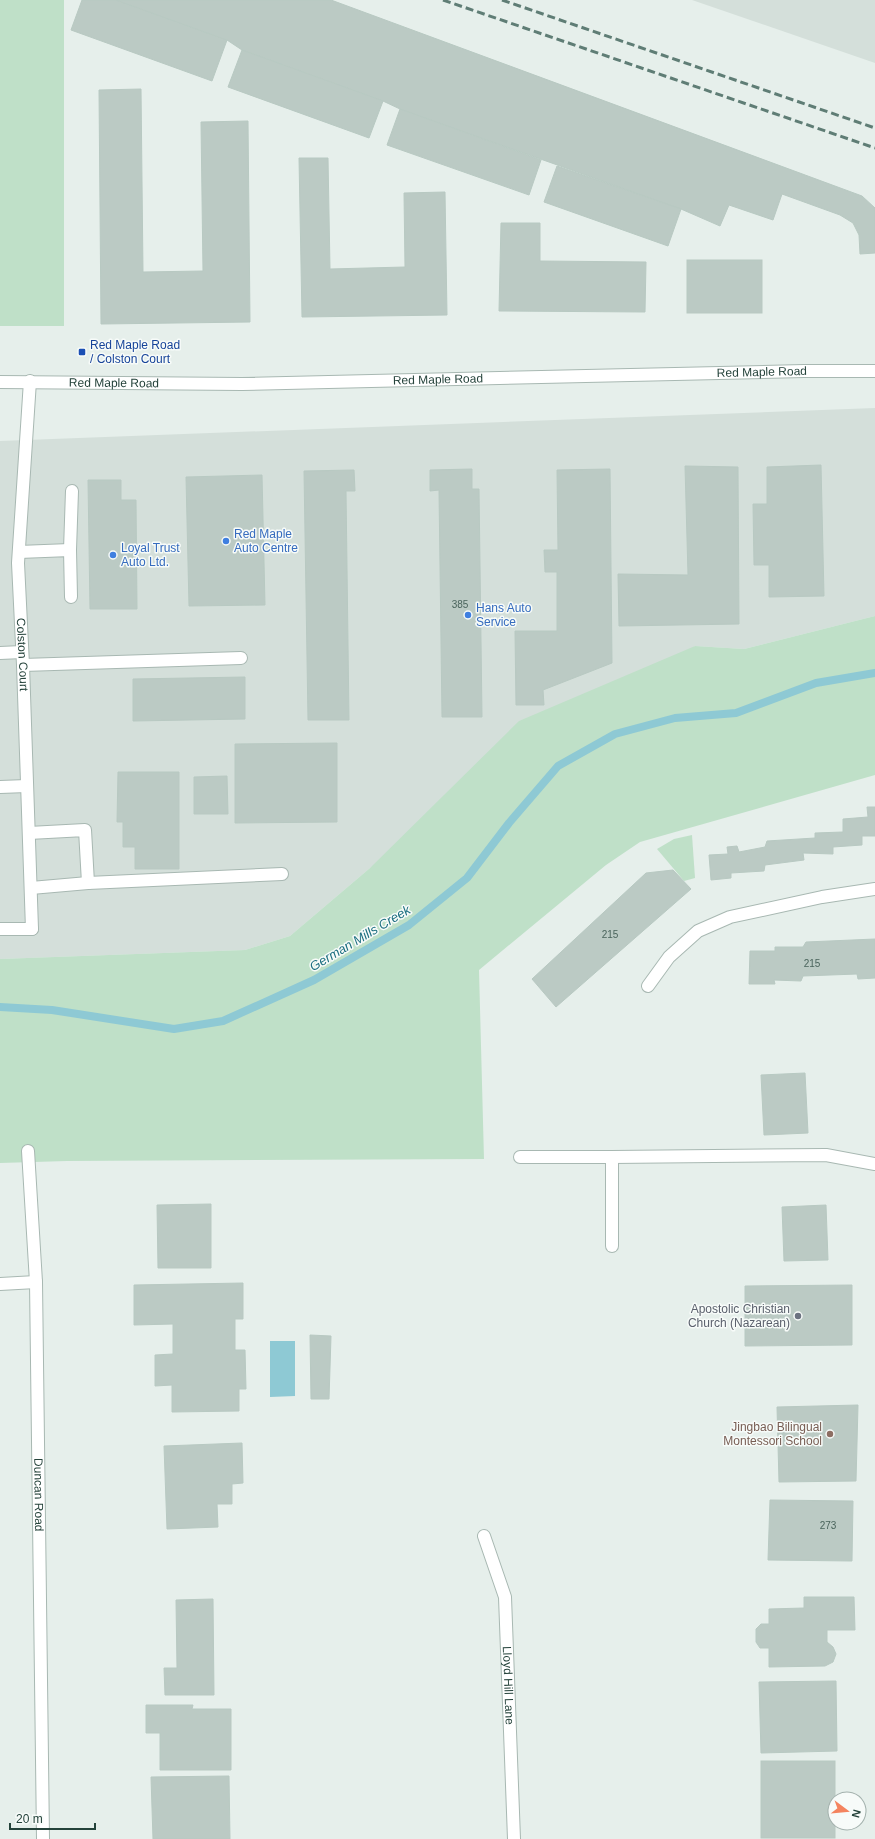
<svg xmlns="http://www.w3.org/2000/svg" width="875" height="1839" viewBox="0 0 875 1839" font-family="Arial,sans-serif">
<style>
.built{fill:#d4dfda}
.green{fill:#bfe0c8}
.water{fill:#8ec9d4}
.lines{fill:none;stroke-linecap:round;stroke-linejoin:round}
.stream{stroke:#8ec9d4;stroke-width:8}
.building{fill:#bbcac4;stroke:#b8c9c2}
.service-casing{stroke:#a8b8b2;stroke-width:14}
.minor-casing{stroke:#a8b8b2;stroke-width:14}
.tertiary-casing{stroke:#a8b8b2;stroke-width:14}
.service{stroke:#fff;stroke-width:12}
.minor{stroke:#fff;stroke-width:12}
.tertiary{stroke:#fff;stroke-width:12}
.rail{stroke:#5f7d75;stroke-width:3;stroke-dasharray:8 4;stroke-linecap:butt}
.transit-dot{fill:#1a4fb4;stroke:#f7fbf9;stroke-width:1.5}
.shop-dot{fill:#3f7fe0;stroke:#f7fbf9;stroke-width:1.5}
.worship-dot{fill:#6b7280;stroke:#f7fbf9;stroke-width:1.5}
.education-dot{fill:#8d6e63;stroke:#f7fbf9;stroke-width:1.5}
.labels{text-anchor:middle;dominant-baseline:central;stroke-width:3;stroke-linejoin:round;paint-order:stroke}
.number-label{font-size:10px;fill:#4a645c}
.transit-label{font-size:12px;fill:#164399;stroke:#f7fbf9;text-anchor:start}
.street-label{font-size:12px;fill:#24423a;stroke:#f7fbf9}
.shop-label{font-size:12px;fill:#366cbe;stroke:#f7fbf9;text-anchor:start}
.worship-label{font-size:12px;fill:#5b616d;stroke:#f7fbf9;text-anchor:end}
.education-label{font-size:12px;fill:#785e54;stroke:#f7fbf9;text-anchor:end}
.water-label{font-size:13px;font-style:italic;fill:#1c6f80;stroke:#f7fbf9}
</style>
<rect width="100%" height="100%" fill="#e6efeb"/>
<!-- built -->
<g class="built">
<path d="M 692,0 L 875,0 L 875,63 Z"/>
<path d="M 875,408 L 875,616 L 744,649 L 695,646 L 370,868 L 290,936 L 245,950 L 0,959 L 0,441 Z"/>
</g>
<!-- green -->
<g class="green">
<rect x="0" y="0" width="64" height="326"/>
<path d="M 875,616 L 875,775 L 640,842 L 606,865 L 479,970 L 484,1159 L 67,1161 L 0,1163 L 0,959 L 245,950 L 290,936 L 370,868 L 519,721 L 695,646 L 744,649 Z"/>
<path d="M 692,835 L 695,878 L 684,881 L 657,849 L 674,839 Z"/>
</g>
<!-- water -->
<path class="water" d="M 270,1341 L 295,1341 L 295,1396 L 270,1397 Z"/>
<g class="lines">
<!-- stream -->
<path class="stream" d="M 0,1007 L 52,1010 L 174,1029 L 223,1021 L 314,980 L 409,925 L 467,878 L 509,823 L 558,766 L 615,734 L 675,718 L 736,713 L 816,683 L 875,673"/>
</g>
<!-- building -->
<g class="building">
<path d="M 82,0 L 116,0 L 227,40 L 212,81 L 71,30 Z"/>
<path d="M 116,0 L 331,0 L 862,196 L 875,208 L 875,253 L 860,254 L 859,235 L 853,223 L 840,215 L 782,194 L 773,220 L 729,205 L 720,226 L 681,209 L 400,109 L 383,101 L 242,50 L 227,40 Z"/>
<path d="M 242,50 L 383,101 L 369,138 L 228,87 Z"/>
<path d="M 141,89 L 143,272 L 203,271 L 201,122 L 248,121 L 250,322 L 101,324 L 99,90 Z"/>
<path d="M 400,109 L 541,160 L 529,195 L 387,145 Z"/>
<path d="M 299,158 L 328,158 L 330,269 L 405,267 L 404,193 L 445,192 L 447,315 L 302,317 Z"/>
<path d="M 557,166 L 681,209 L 668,246 L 544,202 Z"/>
<path d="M 501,223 L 540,223 L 540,261 L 646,262 L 645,312 L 499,311 Z"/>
<rect x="687" y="260" width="75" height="53"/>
<path d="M 821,465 L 824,596 L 769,597 L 769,565 L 754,565 L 753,504 L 767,504 L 767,467 Z"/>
<path d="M 685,466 L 738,467 L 739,624 L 619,626 L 618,574 L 688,575 Z"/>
<path d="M 472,469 L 472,489 L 479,489 L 482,717 L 442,717 L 439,490 L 430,491 L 430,470 Z"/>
<path d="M 610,469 L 612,663 L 543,690 L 544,705 L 516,705 L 515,631 L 557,631 L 557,572 L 545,572 L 544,550 L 558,550 L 557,470 Z"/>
<path d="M 354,470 L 355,491 L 346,491 L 349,720 L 308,720 L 304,471 Z"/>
<path d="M 262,475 L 265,605 L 189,606 L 186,477 Z"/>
<path d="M 88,480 L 121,480 L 121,500 L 136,500 L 137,609 L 90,609 Z"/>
<path d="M 245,677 L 245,719 L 133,721 L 133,679 Z"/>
<path d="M 337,743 L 337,822 L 235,823 L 235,744 Z"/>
<path d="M 118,772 L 179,772 L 179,869 L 135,869 L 135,847 L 123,847 L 123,822 L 117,822 Z"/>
<path d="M 227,776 L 228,814 L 194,814 L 194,777 Z"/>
<path d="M 867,807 L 875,807 L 875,836 L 862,836 L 862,845 L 833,847 L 833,854 L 803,853 L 804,860 L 765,865 L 764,871 L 731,873 L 731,878 L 711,880 L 709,855 L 728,854 L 727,847 L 737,846 L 739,852 L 765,847 L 767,841 L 815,838 L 815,833 L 843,832 L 843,819 L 868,817 Z"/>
<path d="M 673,870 L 691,889 L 556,1007 L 532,979 L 646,873 Z"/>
<path d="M 875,939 L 875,978 L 858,979 L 857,974 L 803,976 L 801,981 L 774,980 L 775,984 L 749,984 L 750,951 L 775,951 L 775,947 L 803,947 L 806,942 Z"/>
<path d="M 805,1073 L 808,1133 L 764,1135 L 761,1075 Z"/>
<path d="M 211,1204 L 211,1268 L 158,1268 L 157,1205 Z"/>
<path d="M 826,1205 L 828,1260 L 784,1261 L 782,1207 Z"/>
<path d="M 243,1283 L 243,1319 L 235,1319 L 235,1350 L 245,1350 L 246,1389 L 239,1389 L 239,1411 L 172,1412 L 172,1385 L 155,1386 L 155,1355 L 173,1354 L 173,1324 L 134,1325 L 134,1285 Z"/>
<path d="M 852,1285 L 852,1345 L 745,1346 L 745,1286 Z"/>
<path d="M 310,1335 L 331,1336 L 329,1399 L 311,1399 Z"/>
<path d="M 858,1405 L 856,1481 L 779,1482 L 777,1407 Z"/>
<path d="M 242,1443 L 243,1483 L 232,1484 L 232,1504 L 217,1504 L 218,1527 L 167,1529 L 164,1446 Z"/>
<path d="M 770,1500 L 853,1501 L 852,1561 L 768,1560 Z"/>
<path d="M 804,1597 L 854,1597 L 855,1630 L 827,1630 L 827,1642 L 833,1647 L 836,1654 L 833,1662 L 825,1666 L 769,1667 L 769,1648 L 760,1648 L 756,1642 L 756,1629 L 761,1624 L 769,1624 L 769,1609 L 804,1608 Z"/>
<path d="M 213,1599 L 214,1695 L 165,1695 L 164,1668 L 177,1668 L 176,1600 Z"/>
<path d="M 836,1681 L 837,1751 L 761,1753 L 759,1682 Z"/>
<path d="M 146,1705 L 193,1705 L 192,1709 L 231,1709 L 231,1770 L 160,1770 L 160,1733 L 146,1733 Z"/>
<rect x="761" y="1761" width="74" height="77"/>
<path d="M 229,1776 L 230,1839 L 153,1839 L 151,1777 Z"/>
</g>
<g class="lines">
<defs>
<g id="service">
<path d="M 70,550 L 72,491"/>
<path d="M 19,552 L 70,550 L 71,597"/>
<path d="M 0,653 L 22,652"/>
<path d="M 23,665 L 241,658"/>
<path d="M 0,787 L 27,786"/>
<path d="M 29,833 L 85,830 L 88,883"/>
<path d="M 31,888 L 88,883 L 282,874"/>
<path d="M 0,929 L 32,929"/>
<path d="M 648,986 L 669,957 L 698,931 L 730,917 L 822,897 L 875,889"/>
<path d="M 520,1157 L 612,1157 L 826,1155 L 875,1164"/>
<path d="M 612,1157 L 612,1246"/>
</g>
<g id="minor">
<path id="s1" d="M 30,381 L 18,563 L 23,665 L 32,929"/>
<path id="s2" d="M 28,1151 L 36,1282 L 43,1839"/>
<path d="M 0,1284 L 36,1282"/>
<path id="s3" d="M 484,1536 L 505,1597 L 514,1839"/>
</g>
<g id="tertiary">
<path id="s4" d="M 0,382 L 242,384 L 804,371 L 875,371"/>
</g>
</defs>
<!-- service casing -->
<use href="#service" class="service-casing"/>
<!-- minor casing -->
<use href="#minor" class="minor-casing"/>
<!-- tertiary casing -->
<use href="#tertiary" class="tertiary-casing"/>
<!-- service -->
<use href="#service" class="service"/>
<!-- minor -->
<use href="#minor" class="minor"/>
<!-- tertiary -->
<use href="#tertiary" class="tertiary"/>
<!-- rail -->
<g class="rail">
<path d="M 443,0 L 875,148"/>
<path d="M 502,0 L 875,128"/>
</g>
</g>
<!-- markers -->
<rect class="transit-dot" x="78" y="348" width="8" height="8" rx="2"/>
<g class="shop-dot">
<circle cx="226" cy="541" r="4"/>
<circle cx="113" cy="555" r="4"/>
<circle cx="468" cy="615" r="4"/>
</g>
<circle class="worship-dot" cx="798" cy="1316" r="4"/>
<circle class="education-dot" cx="830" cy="1434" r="4"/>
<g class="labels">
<!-- number labels -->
<g class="number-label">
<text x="460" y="604">385</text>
<text x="610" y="934">215</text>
<text x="812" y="963">215</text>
<text x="828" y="1525">273</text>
</g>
<!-- transit labels -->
<g class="transit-label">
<text x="90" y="345">Red Maple Road<tspan x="90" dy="14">/ Colston Court</tspan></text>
</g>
<!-- street labels -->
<g class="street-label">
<text stroke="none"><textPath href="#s4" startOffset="762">Red Maple Road</textPath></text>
<text stroke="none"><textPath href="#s4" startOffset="438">Red Maple Road</textPath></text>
<text stroke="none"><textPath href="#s4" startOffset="114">Red Maple Road</textPath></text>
<text stroke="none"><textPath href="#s1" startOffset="274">Colston Court</textPath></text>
<text stroke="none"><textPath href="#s2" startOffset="344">Duncan Road</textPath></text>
<text stroke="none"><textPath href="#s3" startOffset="153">Lloyd Hill Lane</textPath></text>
</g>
<!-- shop labels -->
<g class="shop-label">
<text x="234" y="534">Red Maple<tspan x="234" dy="14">Auto Centre</tspan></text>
<text x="121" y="548">Loyal Trust<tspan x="121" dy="14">Auto Ltd.</tspan></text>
<text x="476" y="608">Hans Auto<tspan x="476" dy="14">Service</tspan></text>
</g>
<!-- worship labels -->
<g class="worship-label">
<text x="790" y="1309">Apostolic Christian<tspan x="790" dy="14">Church (Nazarean)</tspan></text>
</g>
<!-- education labels -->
<g class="education-label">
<text x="822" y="1427">Jingbao Bilingual<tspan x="822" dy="14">Montessori School</tspan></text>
</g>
<!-- water labels -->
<g class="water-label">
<text transform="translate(360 938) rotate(-31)">German Mills Creek</text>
</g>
</g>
<!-- north arrow -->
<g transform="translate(847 1811) rotate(106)"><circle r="19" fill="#f7fbf9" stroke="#a3b1ad"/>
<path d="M0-3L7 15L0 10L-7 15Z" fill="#f4845f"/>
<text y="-6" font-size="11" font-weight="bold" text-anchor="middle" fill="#24423a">N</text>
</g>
<!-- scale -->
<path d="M10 1823v6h85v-6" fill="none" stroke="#24423a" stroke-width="2"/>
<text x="16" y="1823" font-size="12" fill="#24423a" stroke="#f7fbf9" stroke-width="3" paint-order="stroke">20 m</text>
</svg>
